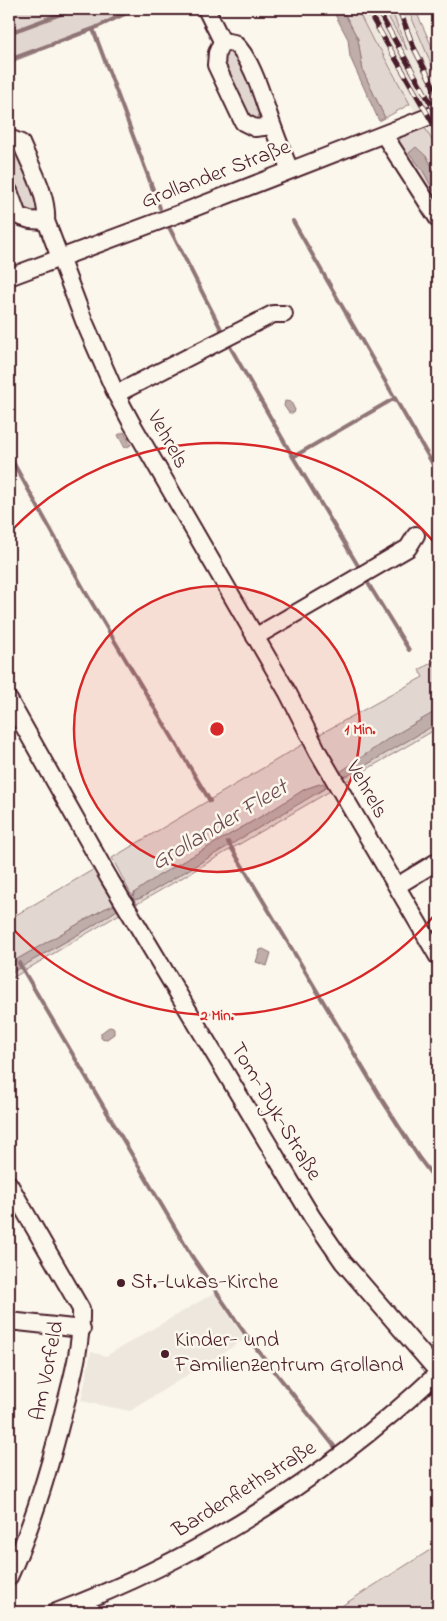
<svg xmlns="http://www.w3.org/2000/svg" width="447" height="1621" viewBox="0 0 447 1621" font-family="'Indie Flower',sans-serif">
<style>
.built{fill:#eee7de}
.green{fill:#e2d7d0;stroke:#967b7e}
.water{fill:#bfadaa;stroke:#907477}
.lines{fill:none;stroke-linecap:round;stroke-linejoin:round}
.stream{stroke:#907477;stroke-width:4}
.minor-casing{stroke:#4a1f2b;stroke-width:20}
.minor{stroke:#fbf7ec;stroke-width:16}
.rail-casing{stroke:#4a1f2b;stroke-width:5.5}
.rail{stroke:#fbf7ec;stroke-width:4;stroke-dasharray:11;stroke-linecap:butt}
.ring{fill:none;stroke:#d62828;stroke-width:2.5}
.poi-dot{fill:#4a1f2b;stroke:#fbf7ec;stroke-width:2}
.labels{text-anchor:middle;dominant-baseline:central;stroke-width:5;stroke-linejoin:round;paint-order:stroke}
.street-label{font-size:22px;fill:#4a1f2b;stroke:#fbf7ec}
.poi-label{font-size:22px;fill:#4a1f2b;stroke:#fbf7ec;text-anchor:start}
.water-label{font-size:24px;font-style:italic;fill:#6d4a51;stroke:#fbf7ec}
.centre{fill:#d62828;stroke:#fbf7ec;stroke-width:2.5}
.ring-label{font-size:15px;text-anchor:middle;font-weight:bold;fill:#d62828;stroke:#fbf7ec;stroke-width:5;stroke-linejoin:round;paint-order:stroke}
</style>
<rect width="100%" height="100%" fill="#fbf7ec"/>
<filter id="ink" filterUnits="userSpaceOnUse"><feTurbulence type="fractalNoise" baseFrequency=".02" numOctaves="2"/><feDisplacementMap in="SourceGraphic" scale="10" xChannelSelector="R" yChannelSelector="G"/><feConvolveMatrix kernelMatrix="1 2 1 2 8 2 1 2 1" color-interpolation-filters="sRGB"/></filter>
<g filter="url(#ink)">
<!-- built -->
<g class="built">
<path d="M 357,9 L 384,9 L 405,45 L 391,9 L 408,9 L 438,80 L 438,151 L 403,92 L 397,78 L 380,49 L 374,43 Z"/>
<path d="M 214,1293 L 245,1339 L 130,1411 L 81,1401 L 91,1352 L 106,1356 Z"/>
</g>
<!-- green -->
<g class="green">
<path d="M 9,9 L 139,9 L 96,29 L 9,63 Z"/>
<path d="M 342,9 L 357,9 L 374,43 L 380,49 L 410,104 L 385,118 L 363,71 L 358,39 Z"/>
<path d="M 384,9 L 391,9 L 407,50 Z"/>
<path d="M 408,9 L 415,9 L 438,60 L 438,80 Z"/>
<path d="M 230,48 L 238,51 L 267,120 L 253,124 L 222,68 L 224,51 Z"/>
<path d="M 425,128 L 438,151 L 438,178 L 427,157 L 409,153 C 420,166 438,189 438,206 L 423,179 L 397,144 L 402,136 Z"/>
<path d="M 9,143 L 16,144 L 43,212 L 34,216 L 17,205 L 9,181 Z"/>
<path d="M 438,659 L 438,710 L 388,739 L 340,773 L 349,775 L 437,723 L 438,728 L 345,782 L 331,760 L 320,734 L 423,677 L 419,670 Z"/>
<path d="M 305,743 L 332,790 L 137,904 L 134,900 L 141,898 L 326,787 L 319,784 L 305,789 L 274,809 L 158,876 L 134,893 L 132,896 L 112,858 Z"/>
<path d="M 96,868 L 116,904 L 104,909 L 9,964 L 9,919 Z"/>
<path d="M 120,908 L 123,912 L 9,980 L 9,974 L 91,927 Z"/>
<path d="M 438,1545 L 438,1612 L 332,1612 Z"/>
</g>
<!-- water -->
<g class="water">
<path d="M 332,9 L 342,9 L 358,39 L 363,71 L 385,118 L 379,121 L 350,57 L 348,39 Z"/>
<path d="M 416,147 L 427,157 L 438,178 L 438,199 L 422,169 L 409,153 Z"/>
<path d="M 285,401 L 291,402 L 295,410 L 294,413 L 289,413 L 284,406 Z"/>
<path d="M 124,432 L 131,445 L 125,448 L 118,435 Z"/>
<path d="M 438,710 L 438,723 L 349,775 L 343,777 L 340,772 L 388,739 Z"/>
<path d="M 323,783 L 326,787 L 324,789 L 141,898 L 134,900 L 133,898 L 134,893 L 158,876 L 274,809 L 305,789 Z"/>
<path d="M 116,904 L 120,908 L 91,927 L 9,974 L 9,964 L 104,909 Z"/>
<path d="M 263,949 L 271,953 L 267,966 L 256,962 L 260,950 Z"/>
<path d="M 109,1027 L 114,1028 L 114,1034 L 107,1039 L 101,1038 L 101,1033 Z"/>
</g>
<g class="lines">
<!-- stream -->
<g class="stream">
<path d="M 93,29 L 160,208"/>
<path d="M 9,33 L 74,9"/>
<path d="M 9,60 L 93,29 L 134,9"/>
<path d="M 293,221 L 438,473"/>
<path d="M 170,229 L 223,333"/>
<path d="M 229,345 L 293,457 L 360,569"/>
<path d="M 9,455 L 86,593 L 210,801"/>
<path d="M 293,457 L 395,398"/>
<path d="M 366,580 L 409,650"/>
<path d="M 228,842 L 382,1100 L 419,1158 L 438,1183"/>
<path d="M 19,963 L 191,1255 L 248,1338 L 334,1446"/>
</g>
<defs>
<g id="minor">
<path d="M 206,9 L 222,41"/>
<path d="M 272,126 L 255,128 L 243,122 L 216,65 L 217,53 L 222,41 L 234,43 C 253,59 264,103 273,127 C 278,141 284,156 290,170"/>
<path d="M 384,135 L 438,219"/>
<path d="M 9,138 L 21,143 C 31,167 48,195 46,221 L 84,321 L 116,394 L 131,422 L 288,693 L 318,752 L 438,957"/>
<path d="M 9,191 L 18,216 L 30,220 L 46,221"/>
<path d="M 9,277 L 181,213 L 438,113"/>
<path d="M 116,394 L 273,314 L 284,314"/>
<path d="M 255,637 L 408,548 L 416,535"/>
<path d="M 9,700 L 109,878 L 312,1217 L 343,1262 L 438,1372"/>
<path d="M 397,886 L 438,861"/>
<path d="M 9,1184 L 81,1309 C 82,1346 72,1379 63,1414 C 49,1470 33,1525 9,1577"/>
<path d="M 9,1321 L 82,1329"/>
<path d="M 56,1612 C 198,1559 327,1477 438,1373"/>
</g>
</defs>
<!-- minor casing -->
<use href="#minor" class="minor-casing"/>
<!-- minor -->
<use href="#minor" class="minor"/>
<defs>
<g id="rail">
<path d="M 367,9 L 438,132"/>
<path d="M 377,9 L 438,116"/>
<path d="M 399,9 L 413,46 L 438,95"/>
</g>
</defs>
<!-- rail casing -->
<use href="#rail" class="rail-casing"/>
<!-- rail -->
<use href="#rail" class="rail"/>
</g>
</g>
<!-- distance rings -->
<circle cx="217" cy="729" r="143" fill="#d62828" fill-opacity=".12"/>
<g class="ring">
<circle cx="217" cy="729" r="143"/>
<path d="M438 911A286 286 0 0 1 10 926M10 532A286 286 0 0 1 438 547"/>
</g>
<!-- markers -->
<g class="poi-dot">
<circle cx="121" cy="1283" r="5"/>
<circle cx="165" cy="1354" r="5"/>
</g>
<g class="labels">
<!-- street labels -->
<g class="street-label">
<text transform="translate(216 175) rotate(-21)">Grollander Straße</text>
<text transform="translate(167 440) rotate(61)">Vehrels</text>
<text transform="translate(366 790) rotate(60)">Vehrels</text>
<text transform="translate(275 1112) rotate(59)">Tom-Dyk-Straße</text>
<text transform="translate(48 1371) rotate(-79)">Am Vorfeld</text>
<text transform="translate(245 1490) rotate(-32)">Bardenflethstraße</text>
</g>
<!-- poi labels -->
<g class="poi-label">
<text x="131" y="1283">St.-Lukas-Kirche</text>
<text x="175" y="1341">Kinder- und<tspan x="175" dy="25">Familienzentrum Grolland</tspan></text>
</g>
<!-- water labels -->
<g class="water-label">
<text transform="translate(220 826) rotate(-31)">Grollander Fleet</text>
</g>
</g>
<circle cx="217" cy="729" r="8" class="centre"/>
<g class="ring-label">
<text x="360" y="734">1 Min.</text>
<text x="217" y="1020">2 Min.</text>
</g>
<!-- margin -->
<rect width="447" height="1621" fill="none" stroke="#fbf7ec" stroke-width="30"/>
<rect x="15" y="15" width="417" height="1591" fill="none" stroke="#4a1f2b" stroke-width="2" filter="url(#ink)"/>
</svg>
